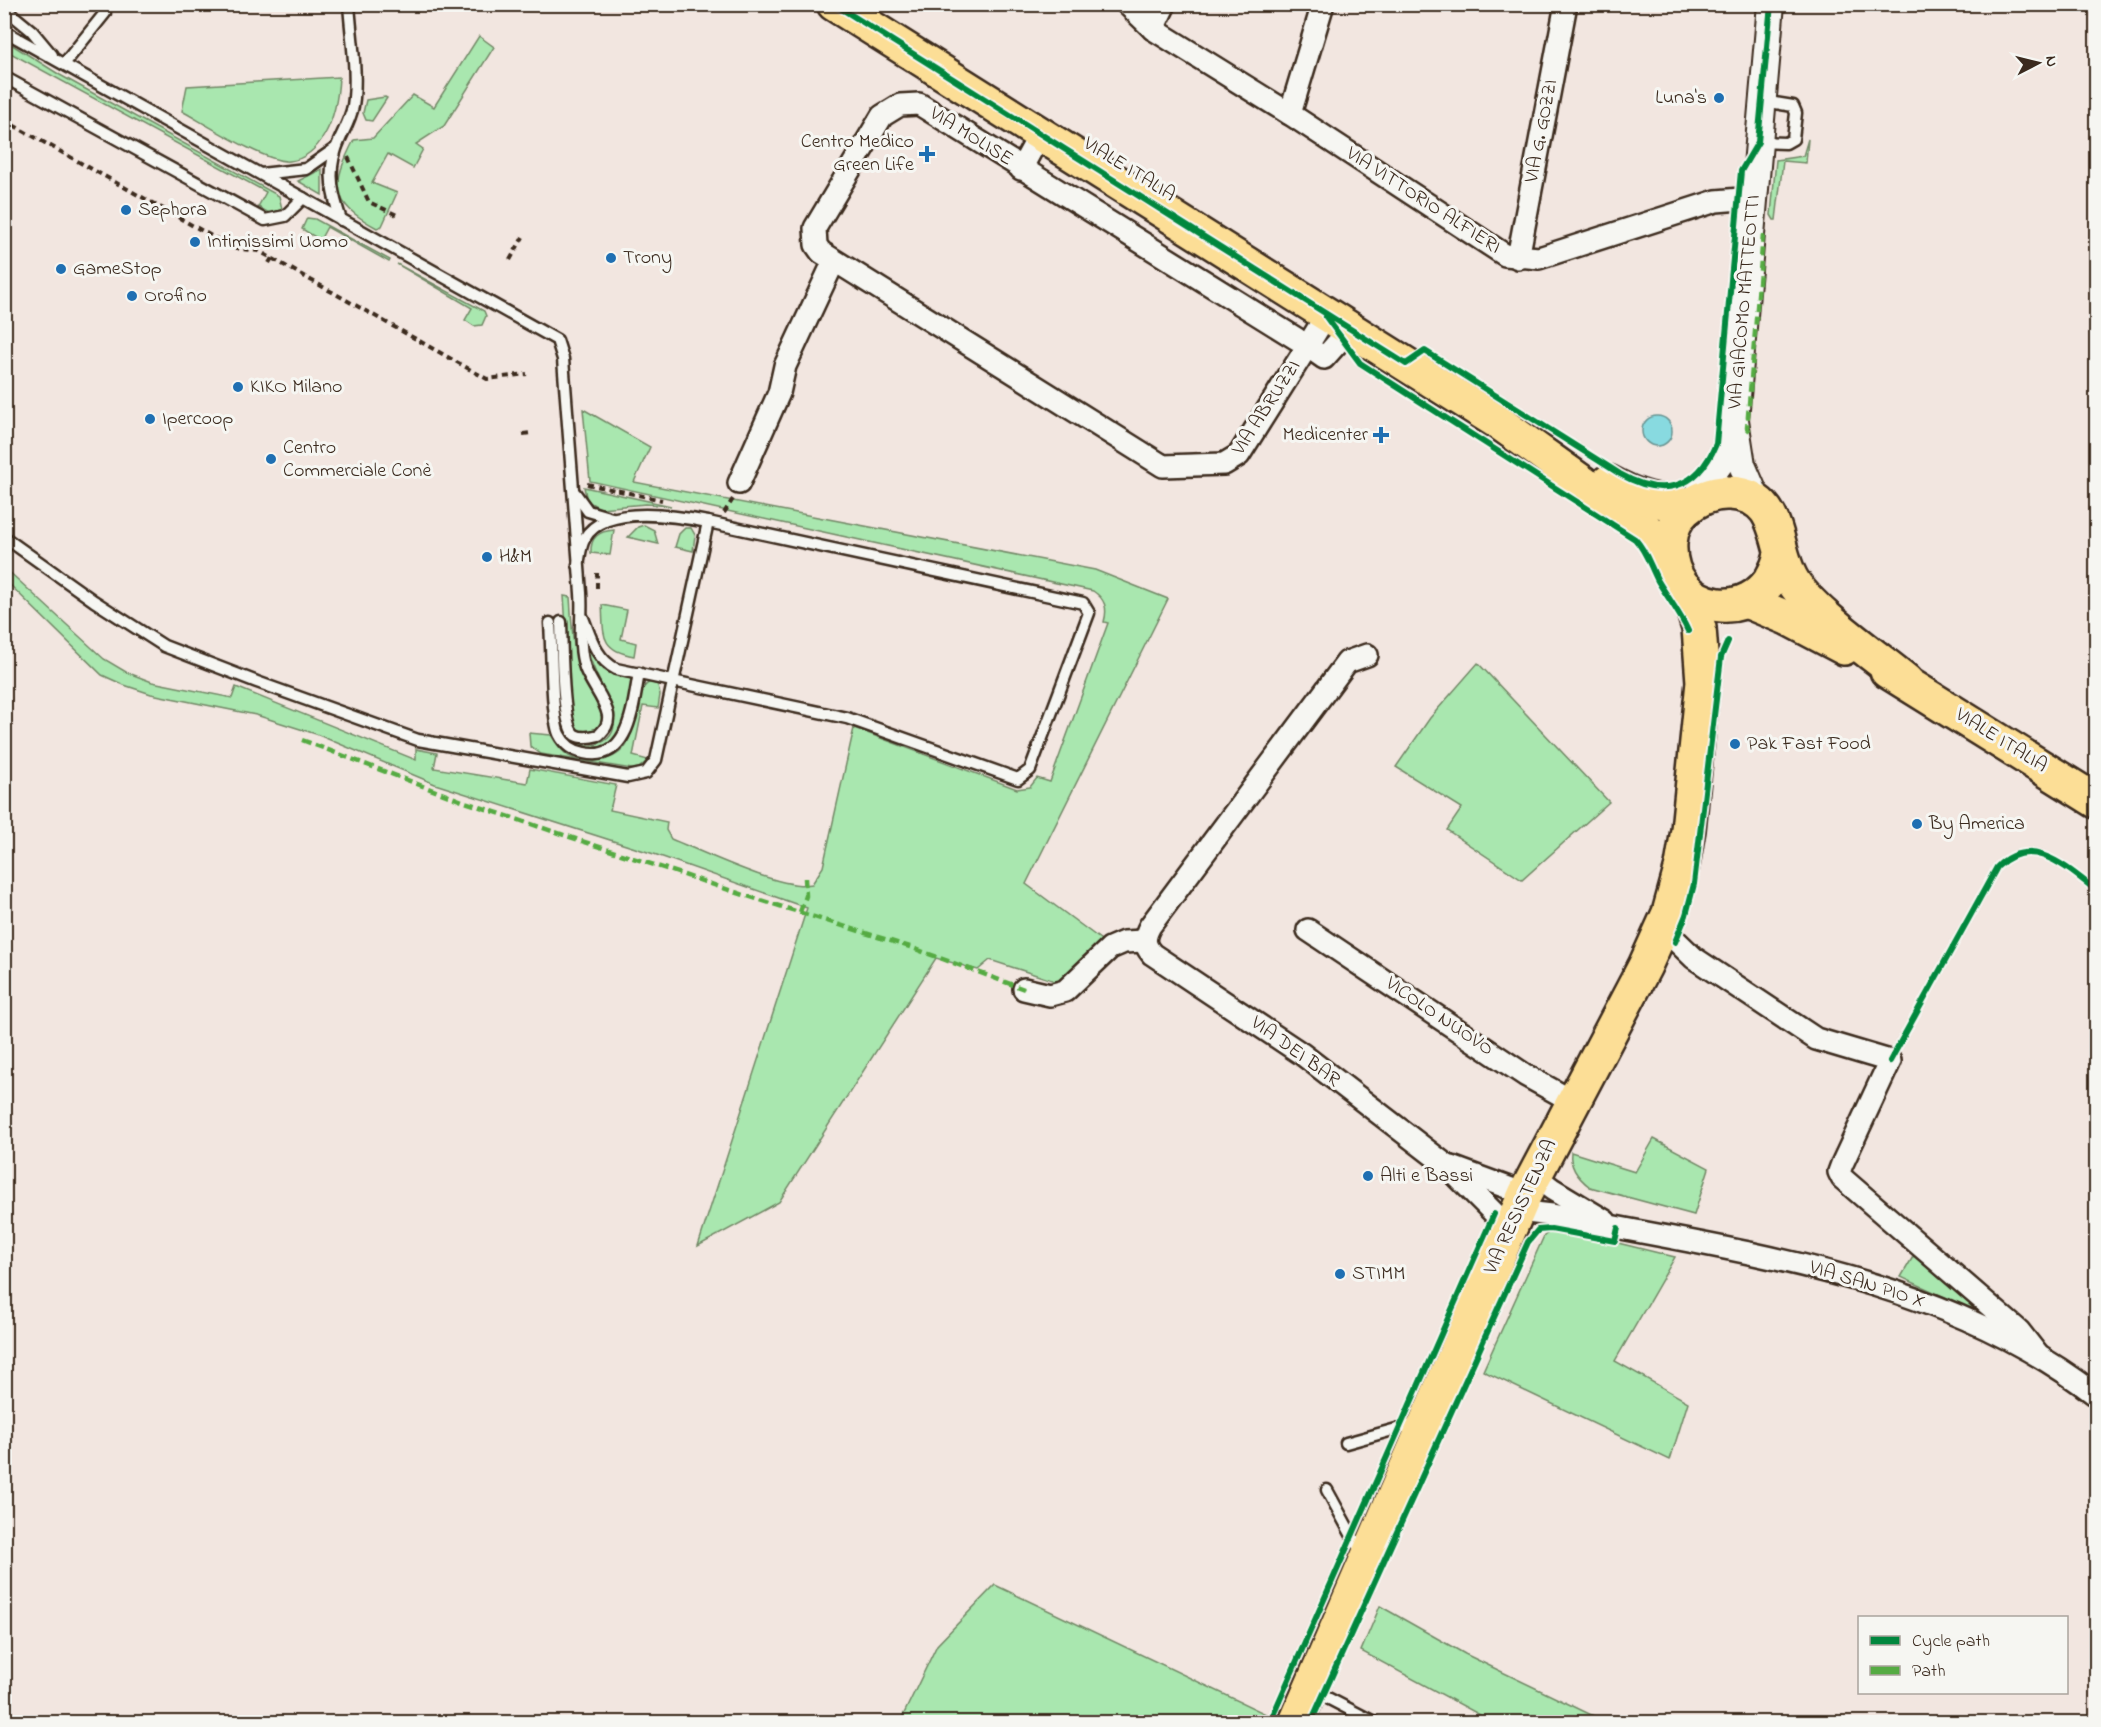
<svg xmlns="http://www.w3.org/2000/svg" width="2101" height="1727" viewBox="0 0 2101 1727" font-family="'Indie Flower',sans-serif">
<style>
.green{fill:#a9e7af;stroke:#728866;stroke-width:1.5}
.water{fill:#88dae0;stroke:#699492;stroke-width:1.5}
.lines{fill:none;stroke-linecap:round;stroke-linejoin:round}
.service-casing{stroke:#3b2a1e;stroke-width:15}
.minor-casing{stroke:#3b2a1e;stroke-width:26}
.tertiary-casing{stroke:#3b2a1e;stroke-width:30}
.primary-casing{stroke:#3b2a1e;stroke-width:38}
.path{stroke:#3b2a1e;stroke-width:4;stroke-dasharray:6 4.5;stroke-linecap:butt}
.service{stroke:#f6f6f2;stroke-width:10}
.minor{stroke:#f6f6f2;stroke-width:21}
.tertiary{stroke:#f6f6f2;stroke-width:26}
.primary{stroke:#fcde96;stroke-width:33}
.quiet{stroke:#55ab43;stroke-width:4.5;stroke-dasharray:9 4.5;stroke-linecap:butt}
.cycleway-casing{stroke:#f6f6f2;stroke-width:10}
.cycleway{stroke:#00873e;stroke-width:6}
.poi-dot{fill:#1f6fb2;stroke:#f6f6f2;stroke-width:2}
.labels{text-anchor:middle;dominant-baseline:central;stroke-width:6;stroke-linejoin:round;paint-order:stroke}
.poi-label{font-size:20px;fill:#3b2a1e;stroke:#f6f6f2;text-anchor:start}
.street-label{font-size:20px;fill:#3b2a1e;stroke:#f6f6f2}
</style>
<rect width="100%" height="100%" fill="#f2e6e0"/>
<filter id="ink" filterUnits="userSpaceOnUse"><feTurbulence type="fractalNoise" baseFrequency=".0167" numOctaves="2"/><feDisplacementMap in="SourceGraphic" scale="12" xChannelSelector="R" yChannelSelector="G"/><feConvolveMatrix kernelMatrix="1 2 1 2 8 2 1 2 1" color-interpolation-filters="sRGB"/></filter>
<g filter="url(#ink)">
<!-- green -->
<g class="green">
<path d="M 479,36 L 494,47 L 444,126 L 416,144 L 423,149 L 413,168 L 388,154 L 372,183 L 397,193 L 382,226 L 377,228 C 330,203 331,185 354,140 L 373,138 L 413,95 L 434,107 Z"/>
<path d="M 6,41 L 60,75 L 279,196 L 282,209 L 271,214 L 258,207 L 266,192 L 7,51 L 5,56 Z"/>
<path d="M 339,77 C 338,98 335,116 325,134 C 317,148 306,159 290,161 C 268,164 204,123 182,111 L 187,86 Z"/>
<path d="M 385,97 L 387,98 L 372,121 L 366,120 L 363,113 L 366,100 Z"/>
<path d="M 1808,139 L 1806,163 L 1783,161 L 1776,220 L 1774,220 L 1771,215 L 1776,160 L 1803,156 Z"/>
<path d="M 322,169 L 322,195 L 298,181 Z"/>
<path d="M 307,218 L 315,219 L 390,260 L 389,262 L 327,227 L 320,240 L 302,229 Z"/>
<path d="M 397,264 L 484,311 L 486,316 L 482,325 L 474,326 L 465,320 L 472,308 Z"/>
<path d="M 583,409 L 650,447 L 634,482 L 1095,570 L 1168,599 L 1026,884 L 1104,942 L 1061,983 L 990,960 L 978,970 L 936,958 L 779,1202 L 698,1246 L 807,908 L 657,855 L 435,784 L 316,734 L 256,715 L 151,694 L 124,685 L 102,675 L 5,580 L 4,567 L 104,659 L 126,672 L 152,682 L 232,698 L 236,687 L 416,760 L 416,749 L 437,753 L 434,768 L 527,783 L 530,769 L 616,785 L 610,810 L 667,822 L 666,830 L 671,839 C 701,851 783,891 812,884 L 823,867 L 854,728 L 1017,789 L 1030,787 L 1037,778 L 1050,782 L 1108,623 L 1104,622 C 1108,608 1105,599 1093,591 L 590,481 Z"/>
<path d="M 584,487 L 671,506 L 646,504 L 600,508 L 587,501 Z"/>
<path d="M 644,525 L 654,530 L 658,544 L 628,537 L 638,527 Z"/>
<path d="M 685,528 L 691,528 L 695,535 L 693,551 L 675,547 L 679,534 Z"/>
<path d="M 614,530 L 610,555 L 591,553 C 590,537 599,531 614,530 Z"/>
<path d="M 564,596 L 570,597 C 572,624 572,653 583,679 C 589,694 605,709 601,725 L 592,734 L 580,732 L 572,721 Z"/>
<path d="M 602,605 L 627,610 L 621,639 L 636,643 L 634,656 C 599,650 604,634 602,605 Z"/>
<path d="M 588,649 C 601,673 607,673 632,679 C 629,696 628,720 618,735 C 606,754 572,754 563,732 C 561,728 561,722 560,718 L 570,738 L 587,746 C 646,740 590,678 588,649 Z"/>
<path d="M 1478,663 L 1609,802 L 1522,880 L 1447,830 L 1462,808 L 1396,767 L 1430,718 Z"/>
<path d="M 650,682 L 658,685 L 660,695 L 658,708 L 643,706 L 633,756 L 648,760 L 639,768 L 632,769 L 541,754 L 530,746 L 529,733 L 551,735 C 556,744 561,751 569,756 C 579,761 591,761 601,760 C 648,753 624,696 650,682 Z"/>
<path d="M 1654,1139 L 1709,1168 L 1694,1215 L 1590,1187 C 1578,1178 1569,1167 1571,1152 L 1635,1172 Z"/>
<path d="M 1561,1229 L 1675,1257 L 1615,1361 L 1688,1402 L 1670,1460 L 1483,1371 L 1544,1236 L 1553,1230 Z"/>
<path d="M 1917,1250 L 1979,1304 L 1969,1308 L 1901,1277 Z"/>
<path d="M 995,1585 L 1270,1716 L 1266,1722 L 900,1722 L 937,1645 Z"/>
<path d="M 1380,1606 L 1465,1654 L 1606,1722 L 1493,1722 L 1361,1651 Z"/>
</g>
<!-- water -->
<circle class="water" cx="1657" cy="431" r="15"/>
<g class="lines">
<defs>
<g id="service">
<path d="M 4,8 L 32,31 L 52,55"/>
<path d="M 4,31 L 557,340 L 563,359 L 581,593 C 583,618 577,644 585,668 C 591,684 605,699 608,715 C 609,724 605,729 599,735 C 592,737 582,739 575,735 C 561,726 562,641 561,622"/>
<path d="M 64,64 L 105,13"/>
<path d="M 4,77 L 265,220 L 285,216 L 303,198"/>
<path d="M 1758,142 L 1786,143 L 1793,139 L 1796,113 L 1793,106 L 1763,101"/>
<path d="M 261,174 L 306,169 L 336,148"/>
<path d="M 341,220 C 333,196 327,174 336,149 C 341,134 350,122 353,106 C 358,74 351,37 349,4"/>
<path d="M 575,493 L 588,511 L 612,518"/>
<path d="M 4,537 L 94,601 L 164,646 L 257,682 L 418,740 L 628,777 L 646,773 L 656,760 L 708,522"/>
<path d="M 578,565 C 580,556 580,546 585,538 C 604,504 677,516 708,522 L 1083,603 L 1089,613 L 1030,770 L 1018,779 L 847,718 L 616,669 C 596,659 591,638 583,618"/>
<path d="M 550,623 C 552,649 551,714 559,734 C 564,744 573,751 584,753 C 630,763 633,704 639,673"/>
<path d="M 1346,1443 L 1418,1423"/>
<path d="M 1327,1490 L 1362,1554"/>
<path d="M 1314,1691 L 1374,1722"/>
</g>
<g id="minor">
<path d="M 1127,4 L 1153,29 L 1290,114 L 1505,255 L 1539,258 L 1716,201 L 1753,198"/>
<path d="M 1153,29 L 1165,4"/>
<path d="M 1290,114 L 1323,4"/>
<path d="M 1021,169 L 1040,134"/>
<path d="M 1518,258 L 1566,4"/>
<path d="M 1327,314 L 1300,358 L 1239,455 L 1224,464 L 1163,466 L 821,252 L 816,245 L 815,228 L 882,116 L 900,105 L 919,104 L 1297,339 L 1324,358 L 1350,329"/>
<path d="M 739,483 L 779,393 L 785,366 L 834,261"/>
<path d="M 1367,655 L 1347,662 L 1150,926 C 1144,937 1143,944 1152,954 L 1302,1054 L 1446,1165 L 1509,1228"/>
<path d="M 1663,928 L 1694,958 L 1816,1039 L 1890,1061 L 1842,1164 L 1839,1172 L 1842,1178 L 2019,1331 L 2037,1354"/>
<path d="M 1308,930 L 1525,1075 L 1572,1101"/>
<path d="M 1024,989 L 1050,995 L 1065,991 L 1110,948 L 1124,942 L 1144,941"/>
<path d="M 1452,1167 L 1525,1194"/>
<path d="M 1534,1175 L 1552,1189 L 1605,1221"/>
<path d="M 1517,1211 L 1552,1215 C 1739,1252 1941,1275 2096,1395"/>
</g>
<g id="tertiary">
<path d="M 1758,502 L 1742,465 L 1735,420 L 1771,4"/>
<path d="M 1691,504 L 1721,462 L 1733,426"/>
</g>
<g id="primary">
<path d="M 834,4 L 1501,424 L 1643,526 L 1670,555"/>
<path d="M 1608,482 C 1639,499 1656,503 1691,504"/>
<path d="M 1781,554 C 1764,631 1666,616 1670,543 C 1671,531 1676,518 1685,510 C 1697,499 1713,492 1730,493 C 1782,496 1773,545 1791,578 C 1808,610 1876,656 1906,681"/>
<path d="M 1746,601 L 1787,618 L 1844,648"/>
<path d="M 1887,671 L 2096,801"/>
<path d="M 1296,1722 L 1525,1194 L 1645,966 L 1669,913 L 1682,866 L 1688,830 L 1703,682 L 1699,628 L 1687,590"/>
</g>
</defs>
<!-- service casing -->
<use href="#service" class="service-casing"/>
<!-- minor casing -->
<use href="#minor" class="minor-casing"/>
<!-- tertiary casing -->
<use href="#tertiary" class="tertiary-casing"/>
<!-- primary casing -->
<use href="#primary" class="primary-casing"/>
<!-- path -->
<g class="path">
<path d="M 4,120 L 233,248 L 259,251 L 487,379 L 527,374"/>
<path d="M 348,157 L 369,202 L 397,215"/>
<path d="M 510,260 L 523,237"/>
<path d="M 269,263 L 272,258"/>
<path d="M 523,434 L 531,433"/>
<path d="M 587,484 L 662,500"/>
<path d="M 724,513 L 733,499"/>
<path d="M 597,588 L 597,573"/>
</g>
<!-- service -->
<use href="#service" class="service"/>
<!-- minor -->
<use href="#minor" class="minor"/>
<!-- tertiary -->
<use href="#tertiary" class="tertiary"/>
<!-- primary -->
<use href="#primary" class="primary"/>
<!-- quiet -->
<g class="quiet">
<path d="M 1750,431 L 1747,428 L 1763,235"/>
<path d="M 302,740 L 462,801 L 741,894 L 910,947 L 1024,989"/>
<path d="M 800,912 L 806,896 L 805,878"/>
</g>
<defs>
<g id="cycleway">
<path d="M 834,4 L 1406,364 L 1425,351 L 1620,474 C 1662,498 1697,490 1716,444 L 1741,171 L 1758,142 L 1771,4"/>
<path d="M 1326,317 L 1360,363 L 1635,539 C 1647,552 1650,566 1658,581 C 1668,598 1680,613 1688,631"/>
<path d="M 1675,942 L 1686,915 L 1694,884 L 1721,657 L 1728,641"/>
<path d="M 1890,1061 L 1997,867 C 2031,833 2067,868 2096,890"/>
<path d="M 1270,1722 L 1494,1214"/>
<path d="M 1311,1722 L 1528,1242 L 1538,1230 L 1551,1229 L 1615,1241 L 1618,1228"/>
</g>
</defs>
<!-- cycleway casing -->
<use href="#cycleway" class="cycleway-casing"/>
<!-- cycleway -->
<use href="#cycleway" class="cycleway"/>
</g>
</g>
<!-- markers -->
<g class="poi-dot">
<circle cx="1719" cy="98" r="6"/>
<path d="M924 145h6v6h6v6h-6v6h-6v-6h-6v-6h6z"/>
<circle cx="126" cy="210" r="6"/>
<circle cx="195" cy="242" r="6"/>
<circle cx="611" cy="258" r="6"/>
<circle cx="61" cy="269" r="6"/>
<circle cx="132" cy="296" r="6"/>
<circle cx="238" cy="387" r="6"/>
<circle cx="150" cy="419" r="6"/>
<path d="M1378 426h6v6h6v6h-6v6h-6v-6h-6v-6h6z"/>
<circle cx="271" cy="459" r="6"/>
<circle cx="487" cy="557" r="6"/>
<circle cx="1735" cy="744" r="6"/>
<circle cx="1917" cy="824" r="6"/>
<circle cx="1368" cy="1176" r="6"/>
<circle cx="1340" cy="1274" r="6"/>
</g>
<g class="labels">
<!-- poi labels -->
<g class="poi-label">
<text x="1707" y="98" text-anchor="end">Luna's</text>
<text x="914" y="142" text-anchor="end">Centro Medico<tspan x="914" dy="23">Green Life</tspan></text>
<text x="138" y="210">Sephora</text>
<text x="207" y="242">Intimissimi Uomo</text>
<text x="623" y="258">Trony</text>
<text x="73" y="269">GameStop</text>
<text x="144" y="296">Orofino</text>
<text x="250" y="387">KIKO Milano</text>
<text x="162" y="419">Ipercoop</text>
<text x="1368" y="435" text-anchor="end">Medicenter</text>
<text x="283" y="448">Centro<tspan x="283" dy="23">Commerciale Conè</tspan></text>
<text x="499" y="557">H&amp;M</text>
<text x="1747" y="744">Pak Fast Food</text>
<text x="1929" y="824">By America</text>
<text x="1380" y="1176">Alti e Bassi</text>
<text x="1352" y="1274">STIMM</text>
</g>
<!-- street labels -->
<g class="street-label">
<text transform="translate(1542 131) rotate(-79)">VIA G. GOZZI</text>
<text transform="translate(971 137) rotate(32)">VIA MOLISE</text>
<text transform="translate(1129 170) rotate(32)">VIALE ITALIA</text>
<text transform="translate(1423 201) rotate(33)">VIA VITTORIO ALFIERI</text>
<text transform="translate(1745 302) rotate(-85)">VIA GIACOMO MATTEOTTI</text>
<text transform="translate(1267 408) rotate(-57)">VIA ABRUZZI</text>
<text transform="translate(2001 741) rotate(32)">VIALE ITALIA</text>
<text transform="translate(1439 1017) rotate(34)">VICOLO NUOVO</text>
<text transform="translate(1295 1052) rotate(36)">VIA DEI BAR</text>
<text transform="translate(1521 1207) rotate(-65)">VIA RESISTENZA</text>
<text transform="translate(1867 1285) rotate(17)">VIA SAN PIO X</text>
</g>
</g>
<!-- margin -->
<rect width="2101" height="1727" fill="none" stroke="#f6f6f2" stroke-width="24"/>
<rect x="12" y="12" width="2077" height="1703" fill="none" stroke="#3b2a1e" stroke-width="2" filter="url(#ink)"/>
<!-- legend -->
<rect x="1858" y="1616" width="210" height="78" fill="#f6f6f2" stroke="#aba49d" stroke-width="1.5"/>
<rect x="1870" y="1636" width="30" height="9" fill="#00873e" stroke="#aba49d" stroke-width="1.5"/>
<text x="1912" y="1646" font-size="18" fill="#3b2a1e">Cycle path</text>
<rect x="1870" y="1666" width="30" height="9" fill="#55ab43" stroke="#aba49d" stroke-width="1.5"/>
<text x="1912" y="1676" font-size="18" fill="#3b2a1e">Path</text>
<!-- north arrow -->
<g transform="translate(2038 63) rotate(83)" stroke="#f6f6f2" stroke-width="4.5" paint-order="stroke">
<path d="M0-4.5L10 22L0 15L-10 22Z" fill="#3b2a1e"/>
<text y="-9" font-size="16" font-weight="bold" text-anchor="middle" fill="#3b2a1e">N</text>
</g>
</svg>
